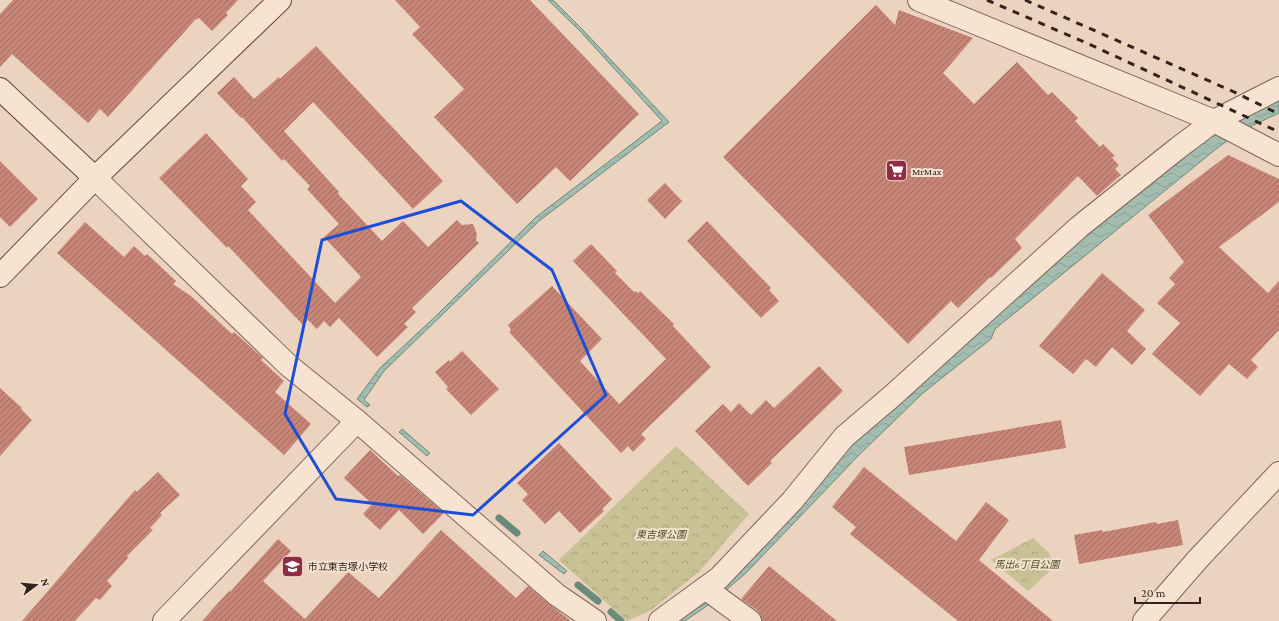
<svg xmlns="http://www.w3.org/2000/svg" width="1279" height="621" viewBox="0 0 1279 621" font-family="'Crimson Pro','Noto Sans JP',serif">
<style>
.forest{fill:url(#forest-crowns)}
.water{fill:url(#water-waves);stroke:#6a8a7a}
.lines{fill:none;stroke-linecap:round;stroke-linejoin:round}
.stream{stroke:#6a8a7a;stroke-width:7}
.building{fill:url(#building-hatch)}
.street-casing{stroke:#826559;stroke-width:24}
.secondary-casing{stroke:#64473c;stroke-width:24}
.street{stroke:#f6e3d2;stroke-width:22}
.secondary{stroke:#f6e3d2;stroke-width:22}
.rail{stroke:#33221d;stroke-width:3;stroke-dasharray:7 7;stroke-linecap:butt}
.marked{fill:none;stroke:#1d4ed8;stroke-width:3;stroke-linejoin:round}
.labels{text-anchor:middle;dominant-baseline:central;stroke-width:4;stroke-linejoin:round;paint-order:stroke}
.poi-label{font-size:10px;fill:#33221d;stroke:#f3e0cf;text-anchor:start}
.park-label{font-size:10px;font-style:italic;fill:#4e4e24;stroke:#f3e0cf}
</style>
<defs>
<pattern id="forest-crowns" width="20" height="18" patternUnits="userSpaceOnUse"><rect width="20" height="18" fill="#c8c195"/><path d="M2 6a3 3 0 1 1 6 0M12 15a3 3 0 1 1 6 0" fill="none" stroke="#aca680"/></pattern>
<pattern id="water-waves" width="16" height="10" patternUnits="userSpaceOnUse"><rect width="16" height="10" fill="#a2bdaf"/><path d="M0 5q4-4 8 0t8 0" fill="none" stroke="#8ca296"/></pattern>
<pattern id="building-hatch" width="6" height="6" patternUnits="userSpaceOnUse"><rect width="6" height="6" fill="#c78577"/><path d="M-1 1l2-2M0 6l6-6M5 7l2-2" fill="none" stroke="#a26c61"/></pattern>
</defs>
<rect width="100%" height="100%" fill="#ebd3c0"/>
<!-- forest -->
<g class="forest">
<path d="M 676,446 L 749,514 L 699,572 L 650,611 L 627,621 L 559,560 Z"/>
<path d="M 1033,538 L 1050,554 L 1051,570 L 1028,591 L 991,560 Z"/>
</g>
<!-- water -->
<g class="water">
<path d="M 548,0 L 553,0 L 582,29 L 669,122 L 539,221 L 384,371 L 364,400 L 370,405 L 367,407 L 357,399 L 380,368 L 438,314 L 536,217 L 662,121 L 580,31 Z"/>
<path d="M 1279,91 L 1279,113 L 1241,131 L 1216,149 L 995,329 L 991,339 L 923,393 L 858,456 L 746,573 L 711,603 L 685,621 L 665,621 L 846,442 L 987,319 L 1200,140 Z"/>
<path d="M 402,429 L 430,453 L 427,456 L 399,432 Z"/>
<path d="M 543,551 L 567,571 L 564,574 L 539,555 Z"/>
</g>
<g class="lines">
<!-- stream -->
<g class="stream">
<path d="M 499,518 L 517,533"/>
<path d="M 578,585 L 598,601"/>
<path d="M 611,612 L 621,621"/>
</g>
</g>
<!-- building -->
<g class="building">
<path d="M 13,0 L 238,0 L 226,13 L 228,15 L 212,31 L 199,18 L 195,20 L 108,117 L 100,109 L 88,123 L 12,54 L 0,67 L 0,14 Z"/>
<path d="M 395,0 L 530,0 L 639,114 L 570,181 L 556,167 L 517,204 L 434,117 L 464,89 L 412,34 L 420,27 Z"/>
<path d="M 876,5 L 895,25 L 899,10 L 973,38 L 943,73 L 974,104 L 1017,62 L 1048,95 L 1052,92 L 1078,118 L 1075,121 L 1100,147 L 1103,144 L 1115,156 L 1112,158 L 1119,165 L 1115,169 L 1121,175 L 1097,196 L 1078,176 L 1015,239 L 1022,248 L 991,278 L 990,277 L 958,308 L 951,301 L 908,344 L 723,157 Z"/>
<path d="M 316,46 L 443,181 L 413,209 L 313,102 L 284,131 L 339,192 L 338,194 L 382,241 L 403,221 L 428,247 L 457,220 L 462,225 L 473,224 L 477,234 L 476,240 L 479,243 L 412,308 L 416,312 L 404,324 L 408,327 L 377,357 L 339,318 L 330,327 L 324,321 L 317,329 L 308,320 L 303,325 L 228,246 L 227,248 L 159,178 L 206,133 L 248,179 L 241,186 L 256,202 L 248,210 L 335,303 L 361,277 L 324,237 L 339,224 L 307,189 L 310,186 L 284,159 L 282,161 L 242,117 L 241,118 L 217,93 L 234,77 L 254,99 L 279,77 L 280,79 Z"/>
<path d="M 1228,155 L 1279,179 L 1279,202 L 1219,247 L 1268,293 L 1279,281 L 1279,330 L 1251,360 L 1258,367 L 1247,379 L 1229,364 L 1200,396 L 1152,354 L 1180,323 L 1157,303 L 1175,284 L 1169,278 L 1184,262 L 1148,215 Z"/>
<path d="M 0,161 L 38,199 L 10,227 L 0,217 Z"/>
<path d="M 665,183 L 682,201 L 665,219 L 647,200 Z"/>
<path d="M 707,221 L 771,288 L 769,290 L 779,301 L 761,318 L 687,241 Z"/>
<path d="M 85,222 L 124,257 L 134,246 L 145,256 L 147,254 L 176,281 L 173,284 L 191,296 L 232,334 L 234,332 L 263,358 L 261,360 L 284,381 L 275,392 L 311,424 L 284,455 L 57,253 Z"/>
<path d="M 591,244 L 617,271 L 615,273 L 634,292 L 635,291 L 638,293 L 640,291 L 674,324 L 673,326 L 711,367 L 641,434 L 646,439 L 633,452 L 628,446 L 621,453 L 509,332 L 511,330 L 508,325 L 552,286 L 602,339 L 580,361 L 619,404 L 666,359 L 573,261 Z"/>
<path d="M 1102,273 L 1145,310 L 1127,331 L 1146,349 L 1132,365 L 1112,347 L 1096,367 L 1086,359 L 1073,374 L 1039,346 Z"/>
<path d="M 462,351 L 499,389 L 471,415 L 446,389 L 448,387 L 435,372 L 449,360 L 450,362 Z"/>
<path d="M 819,366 L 843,391 L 770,461 L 772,463 L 748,486 L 695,431 L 723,404 L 731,412 L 739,403 L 751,415 L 766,400 L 774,408 Z"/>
<path d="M 0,388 L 22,408 L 21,409 L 32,420 L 0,456 Z"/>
<path d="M 1061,420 L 1066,448 L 909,475 L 904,447 Z"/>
<path d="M 559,443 L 612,499 L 602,509 L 604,511 L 580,533 L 559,511 L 545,524 L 522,500 L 528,494 L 517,483 Z"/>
<path d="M 370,450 L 398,476 L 400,475 L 444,513 L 423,534 L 399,510 L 380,530 L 363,514 L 372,504 L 344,478 Z"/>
<path d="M 864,467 L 956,541 L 986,502 L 1009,520 L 979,560 L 1053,621 L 958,621 L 850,534 L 856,527 L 832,507 Z"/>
<path d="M 158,472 L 180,495 L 160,513 L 162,515 L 150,528 L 153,530 L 127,556 L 128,558 L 107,581 L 112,586 L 100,600 L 96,598 L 75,621 L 22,621 L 135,490 L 137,492 Z"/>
<path d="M 1178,520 L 1183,545 L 1079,564 L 1074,535 L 1102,530 L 1103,532 L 1156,522 L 1157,524 Z"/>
<path d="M 441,530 L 516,598 L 528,586 L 549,604 L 571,621 L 202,621 L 229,591 L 230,592 L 278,539 L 291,551 L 263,581 L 305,619 L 348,572 L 379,598 Z"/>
<path d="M 769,566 L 801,592 L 837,621 L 762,621 L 761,616 L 758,611 L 741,599 Z"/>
</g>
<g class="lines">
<defs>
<g id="street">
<path d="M 919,0 L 1214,121 L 1279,155"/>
<path d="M 95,178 L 288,365 L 357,421 L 557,595 L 595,621"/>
<path d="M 705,588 L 750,621"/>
<path d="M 164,621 L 357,421"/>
<path d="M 660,621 L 719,578 L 792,501 L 844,437 L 891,397 L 1079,227 L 1178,148 L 1214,121 L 1279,88"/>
<path d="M 1144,621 L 1198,559 L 1279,473"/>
</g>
<g id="secondary">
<path d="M 0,89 L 95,178"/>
<path d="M 0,276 L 95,178 L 280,0"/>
</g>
</defs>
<!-- street casing -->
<use href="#street" class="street-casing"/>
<!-- secondary casing -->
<use href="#secondary" class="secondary-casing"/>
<!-- street -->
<use href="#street" class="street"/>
<!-- secondary -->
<use href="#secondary" class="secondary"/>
<!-- rail -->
<g class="rail">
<path d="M 987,0 L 1091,45 L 1279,132"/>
<path d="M 1025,0 L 1232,91 L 1279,114"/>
</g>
</g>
<!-- marked area -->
<path class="marked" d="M 461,201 L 552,270 L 606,395 L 473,515 L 336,499 L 285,414 L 322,240 Z"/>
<!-- icons -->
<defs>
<symbol id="supermarket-square" viewBox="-11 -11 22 22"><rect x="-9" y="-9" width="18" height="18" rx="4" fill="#8e2d45" stroke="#f3e0cf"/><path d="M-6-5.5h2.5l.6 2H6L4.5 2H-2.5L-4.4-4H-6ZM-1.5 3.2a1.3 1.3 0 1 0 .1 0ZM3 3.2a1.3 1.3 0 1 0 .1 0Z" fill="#fff"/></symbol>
<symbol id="school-square" viewBox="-11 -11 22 22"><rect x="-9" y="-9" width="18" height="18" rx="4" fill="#8e2d45" stroke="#f3e0cf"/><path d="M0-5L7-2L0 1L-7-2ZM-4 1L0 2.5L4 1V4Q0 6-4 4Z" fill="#fff"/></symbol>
</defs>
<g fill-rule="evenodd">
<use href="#supermarket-square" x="884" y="158" width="25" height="25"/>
<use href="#school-square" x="280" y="554" width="25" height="25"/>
</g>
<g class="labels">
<!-- poi labels -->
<g class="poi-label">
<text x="912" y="171">MrMax</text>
<text x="308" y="566">市立東吉塚小学校</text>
</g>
<!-- park labels -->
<g class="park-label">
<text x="661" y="534">東吉塚公園</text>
<text x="1027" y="564">馬出6丁目公園</text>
</g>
</g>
<!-- north arrow -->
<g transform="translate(36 585) rotate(74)" stroke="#f3e0cf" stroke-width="3" paint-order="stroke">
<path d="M0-3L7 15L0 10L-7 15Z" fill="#33221d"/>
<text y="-6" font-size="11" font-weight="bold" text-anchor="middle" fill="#33221d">N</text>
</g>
<!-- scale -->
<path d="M1135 597v6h65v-6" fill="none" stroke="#33221d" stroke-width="2"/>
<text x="1141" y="597" font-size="12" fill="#33221d" stroke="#f3e0cf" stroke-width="3" paint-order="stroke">20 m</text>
</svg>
